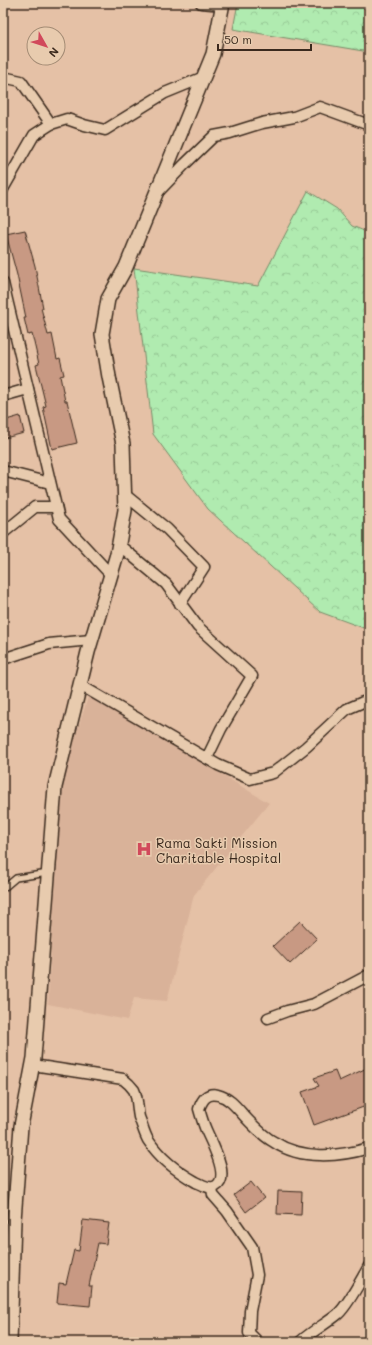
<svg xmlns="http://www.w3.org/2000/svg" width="372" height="1345" viewBox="0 0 372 1345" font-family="Mali,sans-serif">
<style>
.built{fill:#d9b299}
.forest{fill:url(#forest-crowns);stroke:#768a67}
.building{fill:#c89983;stroke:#3b2a1e}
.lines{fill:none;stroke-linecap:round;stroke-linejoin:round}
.service-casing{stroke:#3b2a1e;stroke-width:8}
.minor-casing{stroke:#3b2a1e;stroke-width:13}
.tertiary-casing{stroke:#3b2a1e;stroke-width:16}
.service{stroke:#e8cbae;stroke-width:5}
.minor{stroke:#e8cbae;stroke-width:10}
.tertiary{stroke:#e8cbae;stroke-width:13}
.labels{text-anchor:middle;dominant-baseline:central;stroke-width:3;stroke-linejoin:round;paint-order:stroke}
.poi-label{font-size:13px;fill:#3b2a1e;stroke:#e8cbae;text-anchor:start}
</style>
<defs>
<pattern id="forest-crowns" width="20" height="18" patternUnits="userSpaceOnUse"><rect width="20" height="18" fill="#b0ebb0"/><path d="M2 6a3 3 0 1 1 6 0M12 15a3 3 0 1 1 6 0" fill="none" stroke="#98ca97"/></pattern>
</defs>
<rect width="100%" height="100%" fill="#e5c1a6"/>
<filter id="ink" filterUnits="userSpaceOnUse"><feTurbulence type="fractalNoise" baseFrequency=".025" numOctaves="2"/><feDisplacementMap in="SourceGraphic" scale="8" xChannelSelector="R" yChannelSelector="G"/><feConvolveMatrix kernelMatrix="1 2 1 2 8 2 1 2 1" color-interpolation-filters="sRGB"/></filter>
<g filter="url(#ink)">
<!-- built -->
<path class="built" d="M 89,694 L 269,803 L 194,895 L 167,1001 L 134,998 L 127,1020 L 48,1004 L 59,789 Z"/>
<!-- forest -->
<g class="forest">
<path d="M 238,3 L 369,3 L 369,52 L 233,29 Z"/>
<path d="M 308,191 L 337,209 L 352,226 L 369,233 L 369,630 L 320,612 L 208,509 L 153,434 L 134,268 L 258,286 Z"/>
</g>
<!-- building -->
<g class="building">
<path d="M 25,230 L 35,266 L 43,308 L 41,308 L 48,335 L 52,334 L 57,359 L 60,358 L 64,375 L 60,376 L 65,401 L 67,401 L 77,443 L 52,449 L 43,407 L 46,406 L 36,365 L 39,364 L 32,334 L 28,335 L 24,318 L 26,318 L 17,275 L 6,234 Z"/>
<path d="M 20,416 L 24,433 L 5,438 L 3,421 Z"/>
<path d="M 300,921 L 317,939 L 290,964 L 273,946 Z"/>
<path d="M 369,1067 L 369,1105 L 314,1125 L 302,1092 L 319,1086 L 314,1078 L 335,1071 L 339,1081 Z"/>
<path d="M 251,1182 L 264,1198 L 246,1212 L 234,1195 Z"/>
<path d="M 278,1191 L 302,1192 L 301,1215 L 277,1214 Z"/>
<path d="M 83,1220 L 109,1223 L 106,1244 L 98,1243 L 89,1286 L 92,1286 L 90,1306 L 57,1303 L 59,1283 L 66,1284 L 74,1250 L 79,1251 Z"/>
</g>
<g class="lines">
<defs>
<path id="service" d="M 3,889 L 16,878 L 48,873"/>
<g id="minor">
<path d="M 201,3 L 223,5"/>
<path d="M 3,77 L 21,81 L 51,124"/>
<path d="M 3,189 L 34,135 L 51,124 L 67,119 L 84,125 L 105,130 L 165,93 L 204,77"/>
<path d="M 159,191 L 185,164 L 214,136 L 230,133 L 262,123 L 294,117 L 320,107 L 369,125"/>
<path d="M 3,283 L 59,519 L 111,575"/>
<path d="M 3,396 L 28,389"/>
<path d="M 3,471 L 50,483"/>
<path d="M 124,494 L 167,529 L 204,567 L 180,604"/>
<path d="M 3,533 L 35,507 L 56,507"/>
<path d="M 119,545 L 166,584 L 198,627 L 252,676 L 221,729 L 207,758"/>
<path d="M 3,659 L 49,644 L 91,640"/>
<path d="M 80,685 L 218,765 L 250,779 L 273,773 L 306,747 L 347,709 L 363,702 L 369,702"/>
<path d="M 268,1018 L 287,1011 L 314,1004 L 369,975"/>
<path d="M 33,1065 L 123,1079 C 127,1082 131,1086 134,1090 C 138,1098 137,1108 139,1117 C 142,1124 144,1133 148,1140 C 159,1157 178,1172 196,1182 C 201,1184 210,1190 216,1186 C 231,1177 211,1142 206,1130 C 203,1123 201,1116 199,1109 C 202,1100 207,1092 218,1095 C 231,1098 239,1111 248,1120 C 256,1128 264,1137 274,1142 C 301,1160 339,1157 369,1148"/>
<path d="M 212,1188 L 213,1195 L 227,1211 L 252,1247 L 257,1275 L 250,1311 L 249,1333 L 258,1342"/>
<path d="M 300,1342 C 312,1331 326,1324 338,1314 C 347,1306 363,1277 369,1266"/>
</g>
<path id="tertiary" d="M 10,1342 L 14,1220 L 21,1126 L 34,1058 L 55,787 L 88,652 L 117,554 L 125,510 L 123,444 L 109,377 L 102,334 L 108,299 L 126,267 L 213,54 L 223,3"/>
</defs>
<!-- service casing -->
<use href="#service" class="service-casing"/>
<!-- minor casing -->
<use href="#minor" class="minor-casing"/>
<!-- tertiary casing -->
<use href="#tertiary" class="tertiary-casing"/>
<!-- service -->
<use href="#service" class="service"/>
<!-- minor -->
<use href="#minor" class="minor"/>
<!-- tertiary -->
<use href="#tertiary" class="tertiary"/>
</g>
</g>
<!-- icons -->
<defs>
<symbol id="hospital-bare" viewBox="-9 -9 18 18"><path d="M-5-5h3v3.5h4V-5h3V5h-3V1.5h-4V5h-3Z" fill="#d1495b" stroke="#e8cbae" stroke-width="2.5" paint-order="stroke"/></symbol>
</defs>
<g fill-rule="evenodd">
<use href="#hospital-bare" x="133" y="838" width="22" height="22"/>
</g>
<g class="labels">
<!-- poi labels -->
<g class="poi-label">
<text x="156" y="842">Rama Sakti Mission<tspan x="156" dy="15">Charitable Hospital</tspan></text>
</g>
</g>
<!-- margin -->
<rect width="372" height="1345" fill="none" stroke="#e8cbae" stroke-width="16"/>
<rect x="8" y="8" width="356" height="1329" fill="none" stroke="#3b2a1e" stroke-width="1.5" filter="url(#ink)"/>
<!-- north arrow -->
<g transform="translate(46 46) rotate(129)"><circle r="19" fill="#e8cbae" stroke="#a38b74"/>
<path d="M0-3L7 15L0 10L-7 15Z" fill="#d1495b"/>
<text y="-6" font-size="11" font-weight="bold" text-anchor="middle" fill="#3b2a1e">N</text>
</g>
<!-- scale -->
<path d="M218 44v6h93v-6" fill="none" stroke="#3b2a1e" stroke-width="2"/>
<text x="224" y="44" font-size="12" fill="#3b2a1e" stroke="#e8cbae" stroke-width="3" paint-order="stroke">50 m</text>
</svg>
